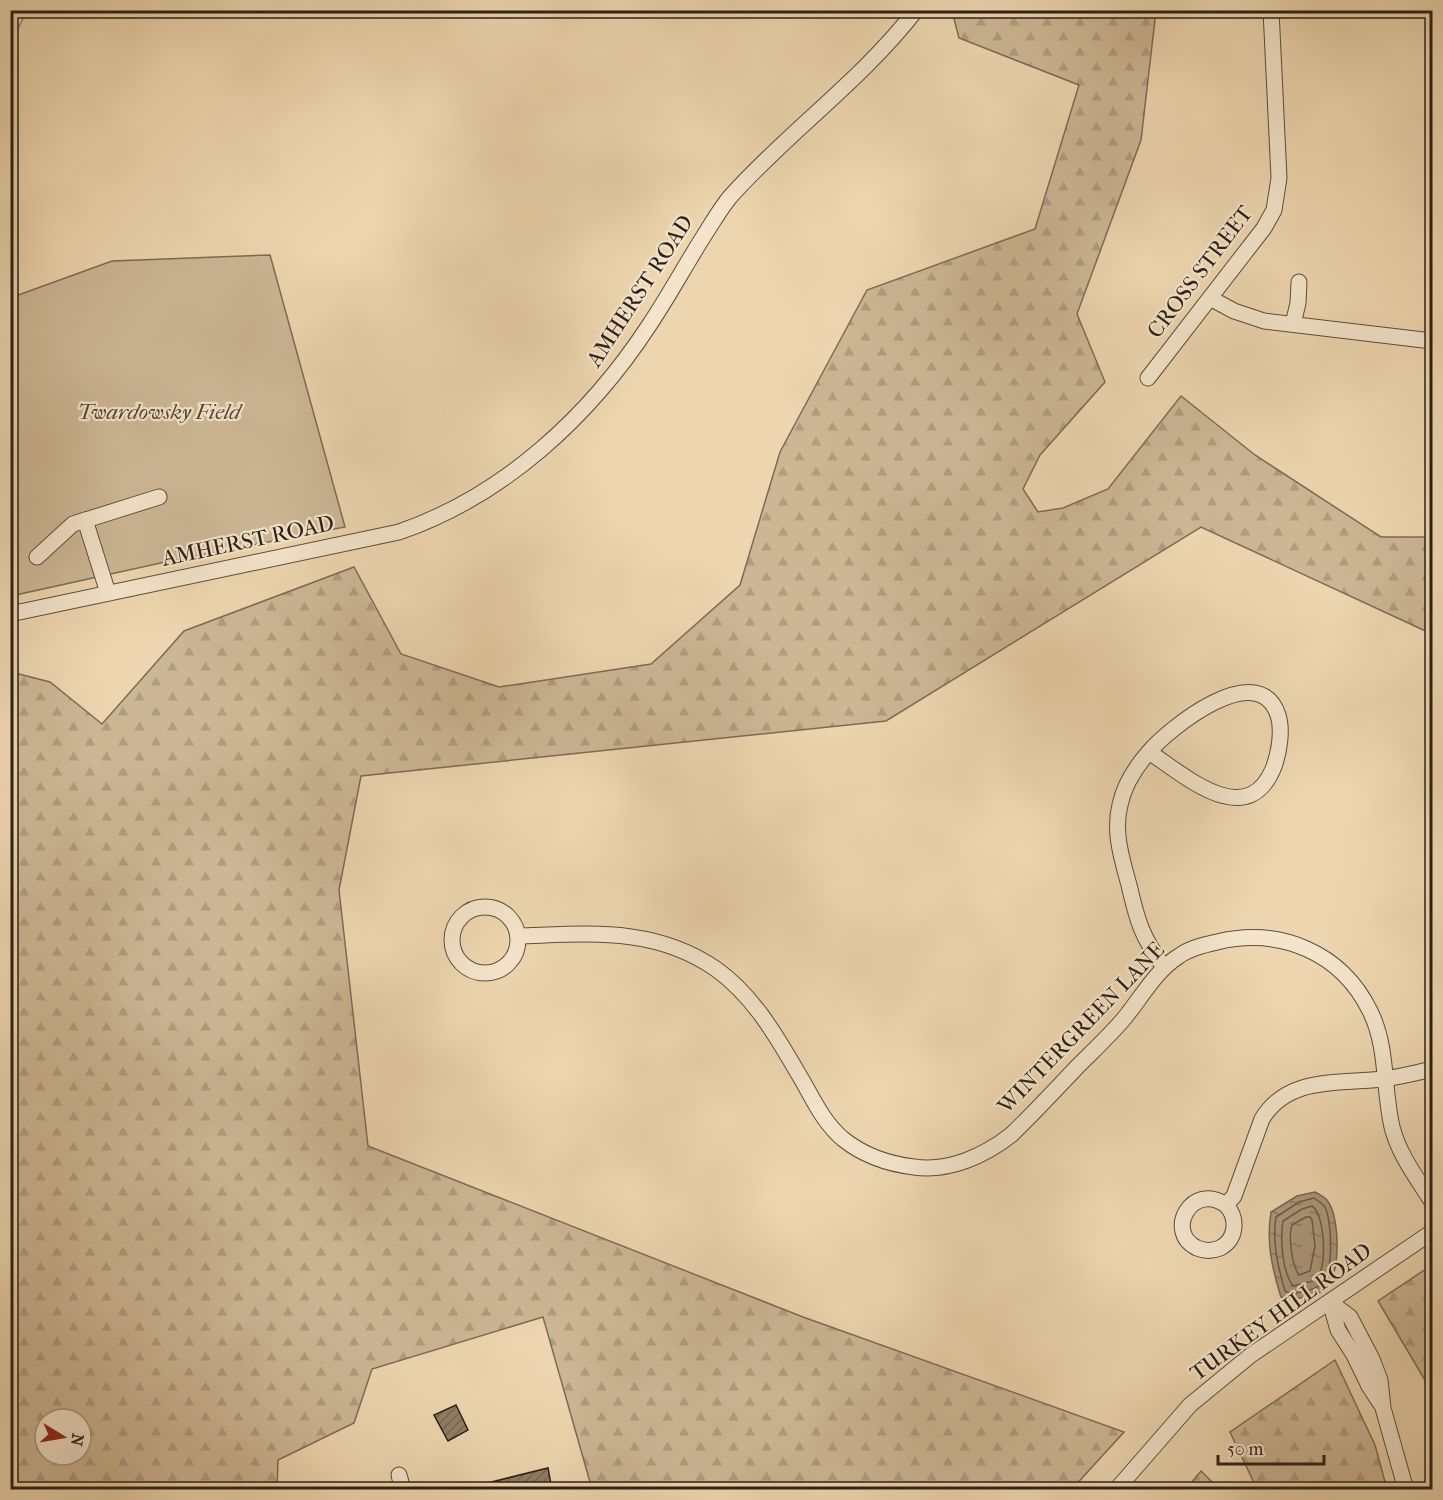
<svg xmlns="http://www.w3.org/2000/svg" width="1443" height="1500" viewBox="0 0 1443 1500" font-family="'IM FELL French Canon',serif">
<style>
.forest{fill:url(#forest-firs);stroke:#7c6c56;stroke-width:1.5;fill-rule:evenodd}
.park{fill:#ccb795;stroke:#7c6c56;stroke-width:1.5}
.water{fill:url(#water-ripples);stroke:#786853;stroke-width:1.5}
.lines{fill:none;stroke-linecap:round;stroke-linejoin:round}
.shore{stroke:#6c5c49;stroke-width:1.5}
.building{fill:url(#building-hatch);stroke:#2c2017;stroke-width:1.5}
.minor-casing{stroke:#5c4e3d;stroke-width:17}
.minor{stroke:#f3e4cb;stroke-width:15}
.labels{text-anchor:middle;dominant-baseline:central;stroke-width:4.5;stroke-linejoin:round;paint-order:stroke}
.street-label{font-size:22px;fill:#2c2017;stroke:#f3e4cb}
.park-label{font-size:22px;font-style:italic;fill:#544636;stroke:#f3e4cb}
</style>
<defs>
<pattern id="forest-firs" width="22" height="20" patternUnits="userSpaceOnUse" patternTransform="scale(1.5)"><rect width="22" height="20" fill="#ccb795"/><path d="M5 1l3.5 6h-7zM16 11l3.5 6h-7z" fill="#af9d80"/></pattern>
<pattern id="water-ripples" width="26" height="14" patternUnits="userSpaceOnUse" patternTransform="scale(1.5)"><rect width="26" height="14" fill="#ab987b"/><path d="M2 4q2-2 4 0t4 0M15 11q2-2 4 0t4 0" fill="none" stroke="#8b7c64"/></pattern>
<pattern id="building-hatch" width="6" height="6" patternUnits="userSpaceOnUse" patternTransform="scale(1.5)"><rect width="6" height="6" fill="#907f66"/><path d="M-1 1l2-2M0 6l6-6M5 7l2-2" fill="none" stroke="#766853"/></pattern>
</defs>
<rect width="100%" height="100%" fill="#edd6af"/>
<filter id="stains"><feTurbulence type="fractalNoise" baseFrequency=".00333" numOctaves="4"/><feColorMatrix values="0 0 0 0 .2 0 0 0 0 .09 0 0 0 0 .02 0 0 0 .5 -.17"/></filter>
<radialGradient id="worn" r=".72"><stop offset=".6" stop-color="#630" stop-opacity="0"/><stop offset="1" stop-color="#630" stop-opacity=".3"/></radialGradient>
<!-- forest -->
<g class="forest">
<path d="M 952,11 L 1156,11 L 1141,140 L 1077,314 L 1105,382 L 1040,455 L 1023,489 L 1038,512 L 1063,508 L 1108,489 L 1181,396 L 1255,455 L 1381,537 L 1432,537 L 1432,634 L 1201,527 L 886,721 L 361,776 L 339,890 L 368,1146 L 803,1317 L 1124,1432 L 1072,1489 L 592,1489 L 543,1317 L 372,1369 L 354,1423 L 278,1460 L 277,1489 L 11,1489 L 11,672 L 50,682 L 102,724 L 184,631 L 354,567 L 401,654 L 499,687 L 651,664 L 740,585 L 780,452 L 867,290 L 1035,229 L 1079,85 L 959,38 ZM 45,1419 L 81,1419 L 81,1455 L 45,1455 Z"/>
<path d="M 1432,1265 L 1432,1392 L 1378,1301 Z"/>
<path d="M 1335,1360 L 1375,1445 L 1387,1489 L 1257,1489 L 1230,1432 Z"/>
<path d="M 1201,1471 L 1219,1489 L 1186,1489 Z"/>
</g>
<!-- park -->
<path class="park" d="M 270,255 L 345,527 L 156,564 L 11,596 L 10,298 L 112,261 Z"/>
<!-- water -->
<path class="water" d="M 1315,1192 C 1320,1195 1327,1198 1329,1203 C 1340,1222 1341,1274 1325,1289 C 1316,1298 1292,1300 1281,1297 C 1272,1268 1266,1242 1271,1212 L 1297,1196 Z"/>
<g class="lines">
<!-- shore -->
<g class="shore">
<path d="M 1314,1198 C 1318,1201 1322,1203 1325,1207 C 1332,1222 1335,1276 1319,1286 C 1312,1291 1299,1292 1291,1294 L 1285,1291 C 1278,1267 1272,1242 1276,1217 L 1299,1202 Z"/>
<path d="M 1312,1206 C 1325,1214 1328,1269 1316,1279 C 1311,1283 1299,1284 1293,1286 C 1282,1271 1280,1239 1283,1221 L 1302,1209 Z"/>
<path d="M 1306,1217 L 1310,1217 L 1312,1220 L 1315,1246 L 1310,1271 L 1299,1275 C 1292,1265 1288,1237 1292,1225 Z"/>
</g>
</g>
<!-- building -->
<g class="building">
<path d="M 456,1405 L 468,1430 L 448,1441 L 434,1415 Z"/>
<path d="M 548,1468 L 552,1490 L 479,1490 L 479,1485 Z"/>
</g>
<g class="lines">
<defs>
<g id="minor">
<path d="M 10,27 L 18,10"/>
<path d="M 1210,298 L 1234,311 L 1264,321 L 1432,341"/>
<path d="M 1293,324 L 1298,303 L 1299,282"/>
<path d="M 1148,378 L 1264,228 L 1274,210 L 1279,178 L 1271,10"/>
<path d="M 85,520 L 108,593"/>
<path d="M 37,557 L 73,524 L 159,497"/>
<path d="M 10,614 L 399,532 C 504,496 590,416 650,324 C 670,294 687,262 707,231 C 714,220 721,208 730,197 C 788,132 862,80 916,10"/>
<path d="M 1149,752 C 1183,774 1246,832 1273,769 C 1279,754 1283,730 1278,715 C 1258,656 1168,729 1148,753 C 1135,768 1124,785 1120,805 C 1113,832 1122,859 1129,885 C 1137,920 1142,938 1164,967"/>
<circle cx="485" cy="940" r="33"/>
<path d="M 518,936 C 588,934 654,926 716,969 C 755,997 778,1039 802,1080 C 814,1101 824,1123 843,1139 C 863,1155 889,1164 914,1167 C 949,1172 984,1156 1011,1135 C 1034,1113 1056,1089 1078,1066 C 1093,1051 1108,1037 1122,1021 C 1141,999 1154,972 1179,956 C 1190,948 1204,945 1217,942 C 1280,927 1341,952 1370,1011 C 1388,1047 1383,1088 1392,1127 C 1399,1155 1417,1178 1432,1202"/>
<path d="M 1226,1205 C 1238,1218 1237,1239 1220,1248 C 1213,1251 1204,1251 1197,1248 C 1164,1232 1192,1181 1226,1205 L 1234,1196 L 1262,1119 C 1288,1076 1338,1084 1383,1079 C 1399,1077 1416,1073 1432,1069"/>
<path d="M 1330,1302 L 1350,1317 L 1372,1359 L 1380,1380 L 1383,1408 L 1406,1490"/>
<path d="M 1330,1302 L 1338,1330 L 1354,1355 L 1369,1386 L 1380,1403"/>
<path d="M 399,1475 L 403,1490"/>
<path d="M 1116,1490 L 1190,1405 L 1251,1355 L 1432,1232"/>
</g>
</defs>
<!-- minor casing -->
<use href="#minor" class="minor-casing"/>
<!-- minor -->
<use href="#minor" class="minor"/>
</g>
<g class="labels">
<!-- street labels -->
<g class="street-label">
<text transform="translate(1200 272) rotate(-53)">CROSS STREET</text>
<text transform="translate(640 291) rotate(-57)">AMHERST ROAD</text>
<text transform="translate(248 541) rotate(-12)">AMHERST ROAD</text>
<text transform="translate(1081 1028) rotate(-46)">WINTERGREEN LANE</text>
<text transform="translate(1281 1312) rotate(-36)">TURKEY HILL ROAD</text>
</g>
<!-- park labels -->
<g class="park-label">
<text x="159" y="412">Twardowsky Field</text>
</g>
</g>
<!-- margin -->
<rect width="1443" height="1500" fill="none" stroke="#edd6af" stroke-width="36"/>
<rect x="12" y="12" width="1419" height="1476" fill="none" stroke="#2c2017" stroke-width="3"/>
<rect x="18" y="18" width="1407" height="1464" fill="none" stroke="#2c2017" stroke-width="1.5"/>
<!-- north arrow -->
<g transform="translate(63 1437) rotate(101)"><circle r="28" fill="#f3e4cb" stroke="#a39683" stroke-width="1.5"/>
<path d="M0-4.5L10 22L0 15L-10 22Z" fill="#8f2418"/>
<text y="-9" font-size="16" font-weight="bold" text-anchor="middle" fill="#2c2017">N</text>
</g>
<!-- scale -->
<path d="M1218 1455v9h106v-9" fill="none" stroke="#2c2017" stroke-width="3"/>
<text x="1227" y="1455" font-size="18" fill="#2c2017" stroke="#f3e4cb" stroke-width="4.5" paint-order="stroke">50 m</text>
<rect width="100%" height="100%" filter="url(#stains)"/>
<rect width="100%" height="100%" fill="url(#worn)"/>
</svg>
